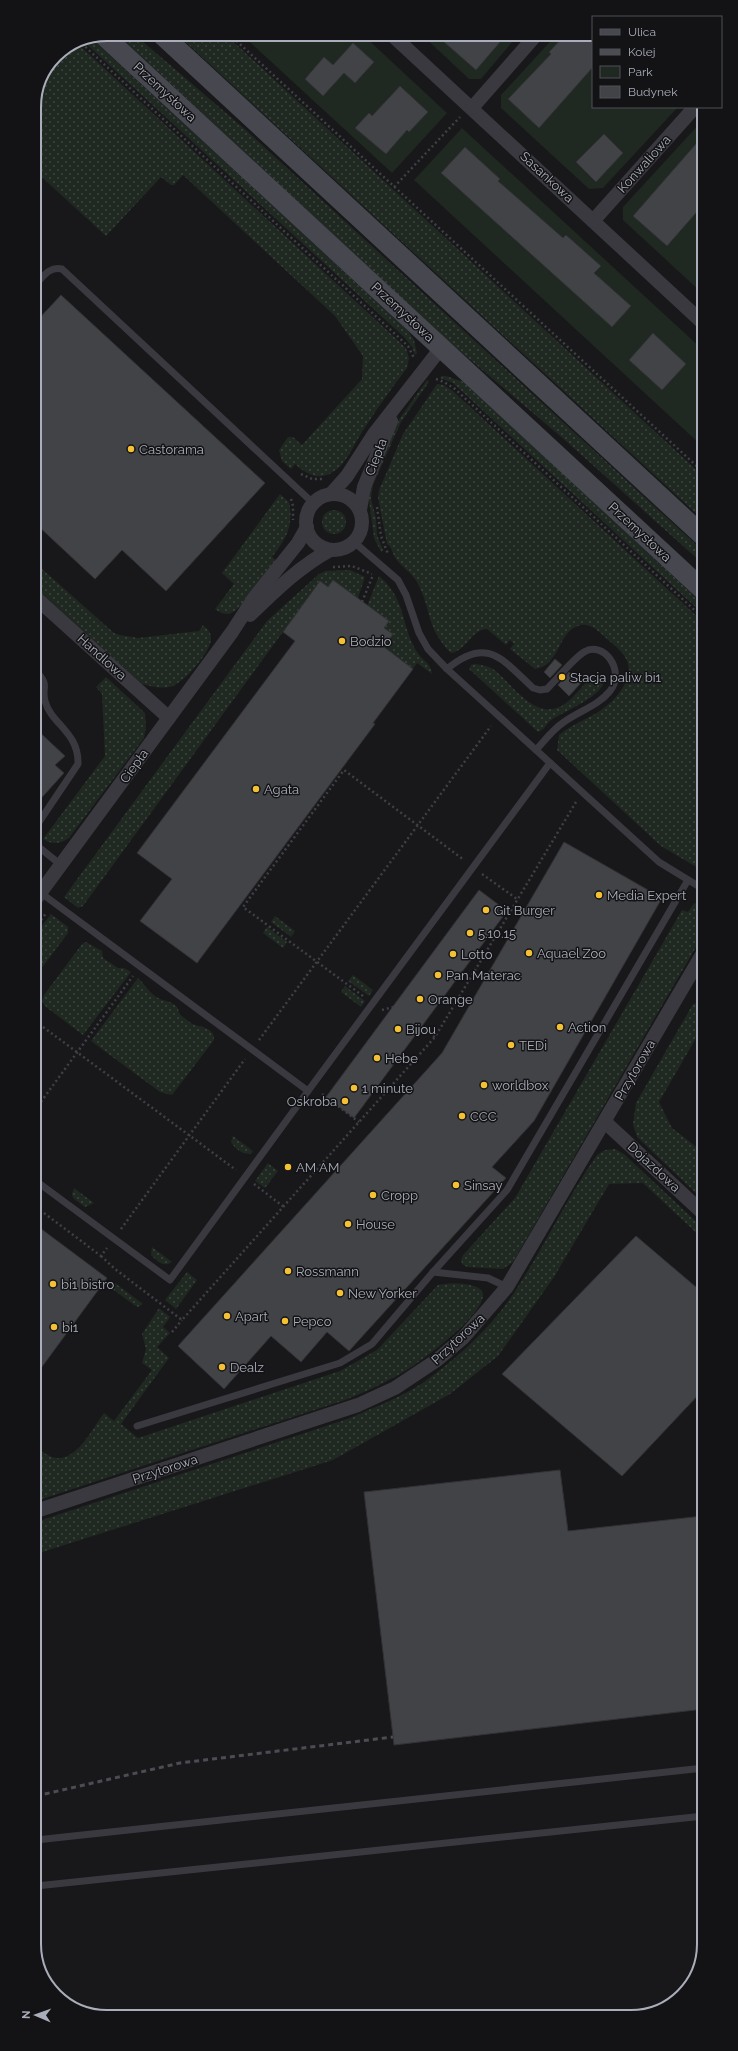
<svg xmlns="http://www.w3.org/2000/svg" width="738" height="2051" viewBox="0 0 738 2051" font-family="Raleway,sans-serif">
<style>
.grass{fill:url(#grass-dots)}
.green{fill:#1f2821}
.building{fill:#424347;stroke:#323236}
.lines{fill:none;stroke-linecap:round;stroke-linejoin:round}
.path{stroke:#3f4046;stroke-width:2.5;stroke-dasharray:2 3;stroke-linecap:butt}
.service{stroke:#39393f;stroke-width:7}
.minor{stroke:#39393f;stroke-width:14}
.secondary{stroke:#47484f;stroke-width:20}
.rail{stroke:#4c4d54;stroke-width:3;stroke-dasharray:5 4;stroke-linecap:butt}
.poi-dot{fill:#f4c136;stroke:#131315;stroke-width:1.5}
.labels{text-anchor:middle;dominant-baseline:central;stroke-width:3;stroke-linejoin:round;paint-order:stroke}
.street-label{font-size:13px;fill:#aaaeba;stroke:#131315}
.poi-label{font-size:13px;fill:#aaaeba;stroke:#131315;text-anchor:start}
.rim{fill:none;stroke:#aaaeba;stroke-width:2}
</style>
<defs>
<pattern id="grass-dots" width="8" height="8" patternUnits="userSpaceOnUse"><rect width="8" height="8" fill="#1f2821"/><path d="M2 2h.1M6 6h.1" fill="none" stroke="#3d453f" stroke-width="1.8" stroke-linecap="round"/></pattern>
</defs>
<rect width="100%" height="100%" fill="#18181a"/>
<!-- grass -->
<g class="grass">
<path d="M 117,34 L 134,34 L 247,131 L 702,550 L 702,563 L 566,441 L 447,340 Z"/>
<path d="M 177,34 L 225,34 L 702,475 L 702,519 Z"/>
<path d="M 90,37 L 408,331 L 414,340 L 417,353 L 415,355 L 412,347 L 405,338 L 81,39 Z"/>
<path d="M 76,42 L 406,348 L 409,358 L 407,368 C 392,388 377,408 364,429 C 355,442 347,464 333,472 C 318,481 306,474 295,464 L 291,469 L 282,461 L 279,450 L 288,437 L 293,437 L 302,445 L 362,379 L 363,356 L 335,316 L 183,175 L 174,185 L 171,185 L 161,177 L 106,236 L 34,170 L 34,136 L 41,128 L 34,122 L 34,102 L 55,55 Z"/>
<path d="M 446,376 L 464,382 L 702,603 L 702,613 L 453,383 L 440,378 L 442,376 Z"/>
<path d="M 427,380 L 429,382 L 401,422 L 373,485 L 371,499 L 376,518 L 377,535 L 383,550 L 381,552 L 374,538 L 369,501 L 369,488 L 393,431 L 400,418 Z"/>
<path d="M 437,384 L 444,385 L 453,391 L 702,621 L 703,871 L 661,846 L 557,750 L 559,735 C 572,724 588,719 601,710 C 616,700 636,677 626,659 C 622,651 614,645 607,639 C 599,632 590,621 578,626 C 557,633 560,666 535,669 L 510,649 L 514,644 L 510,640 L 506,645 L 487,629 C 472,629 466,651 451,653 C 425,627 432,609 417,582 C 411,572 403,568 396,559 C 392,554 393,548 387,544 L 378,498 L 379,490 L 403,434 Z"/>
<path d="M 280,494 L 289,502 C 294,526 286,539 272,557 L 277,561 C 267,573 244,606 233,612 C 226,616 221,613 215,609 L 234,584 L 222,573 Z"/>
<circle cx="334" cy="522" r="12"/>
<path d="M 41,568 L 114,633 L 120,635 L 138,638 L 199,631 L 203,625 C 207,628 211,632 211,638 C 212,651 185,681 173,686 C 162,689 153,687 142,684 L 35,587 L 35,575 Z"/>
<path d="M 350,570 L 365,577 L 358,598 L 333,580 L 328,587 L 320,581 L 83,906 L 78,908 L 64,897 L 267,621 L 319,574 L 326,571 Z"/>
<path d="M 379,576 C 407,600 400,624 417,652 C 423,662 430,661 432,674 L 417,663 L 413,669 L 384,647 L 393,634 L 384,628 L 367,606 Z"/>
<path d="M 475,664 C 481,665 488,666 493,669 C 513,684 537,725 566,703 C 577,695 584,682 594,675 L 603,677 C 611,693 562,712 551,720 C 546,724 545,730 538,732 L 469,669 L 471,665 Z"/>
<path d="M 106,677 L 145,713 L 146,727 L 144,738 L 69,838 C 60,844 52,845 43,839 L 105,756 L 102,694 L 96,687 Z"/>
<path d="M 694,903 L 703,906 L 703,935 L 513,1262 L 503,1269 L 467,1267 L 462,1264 L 461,1260 L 463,1255 L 515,1198 L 682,910 L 688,912 Z"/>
<path d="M 51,914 L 68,927 L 68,933 L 35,977 L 35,935 Z"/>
<path d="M 275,916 L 295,931 L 291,937 L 271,922 Z"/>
<path d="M 267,927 L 287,942 L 283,948 L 263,933 Z"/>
<path d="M 86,942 L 102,951 L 103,958 L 118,968 L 124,968 L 131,972 L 83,1035 L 46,1007 L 42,1001 L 44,995 L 82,944 Z"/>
<path d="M 353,975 L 373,990 L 369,996 L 348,981 Z"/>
<path d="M 138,978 C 146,985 148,993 160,999 C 165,1001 170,1001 176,1006 C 179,1009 178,1011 180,1014 C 181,1016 192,1024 195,1025 C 203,1027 215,1029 214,1040 L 172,1095 L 160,1092 L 91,1041 Z"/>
<path d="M 345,986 L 365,1001 L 361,1007 L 341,992 Z"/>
<path d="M 703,1002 L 703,1026 L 659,1102 L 672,1128 L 703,1152 L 703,1200 L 637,1137 L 633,1124 L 636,1103 L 693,1004 Z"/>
<path d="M 233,1136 L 253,1151 L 252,1153 C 244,1156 235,1149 231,1142 Z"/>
<path d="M 615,1149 L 624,1154 L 703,1228 L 703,1239 L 643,1183 L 609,1184 L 554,1277 L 498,1356 L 450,1394 L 333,1460 L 36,1554 L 36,1522 L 350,1418 C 375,1407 402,1397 424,1382 C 460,1356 496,1323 519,1285 C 546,1243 568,1196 597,1155 L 605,1150 Z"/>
<path d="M 268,1163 L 278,1171 L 265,1188 L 255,1181 Z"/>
<path d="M 74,1188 L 94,1203 L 85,1207 L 73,1198 L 72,1194 Z"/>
<path d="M 152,1247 L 172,1262 C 164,1268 157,1261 151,1255 Z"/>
<path d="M 187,1272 L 197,1280 L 176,1309 L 165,1300 Z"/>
<path d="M 115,1283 L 143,1304 L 138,1307 L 134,1305 L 111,1288 Z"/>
<path d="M 438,1285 C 448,1283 471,1282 480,1289 C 499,1304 423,1360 410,1368 C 389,1381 368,1391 345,1400 L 36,1501 L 36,1447 C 41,1450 46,1455 52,1457 C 75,1465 92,1429 104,1413 L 114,1421 L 152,1370 L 142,1363 L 146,1349 L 142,1334 L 159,1308 L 170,1317 L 163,1327 L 170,1333 L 157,1347 L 169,1358 L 121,1424 L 138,1438 L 340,1371 L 377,1350 Z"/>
</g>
<!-- green -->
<g class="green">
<path d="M 241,34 L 362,34 L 447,113 L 392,173 Z"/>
<path d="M 421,34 L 519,34 L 481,79 L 469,79 Z"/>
<path d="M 557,34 L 593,34 L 593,107 L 678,107 L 603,188 L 589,189 L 501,108 L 501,95 Z"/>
<path d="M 702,121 L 702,293 L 623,220 L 623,207 Z"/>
<path d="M 462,128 L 702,349 L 702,446 L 414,180 Z"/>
</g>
<!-- building -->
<g class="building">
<path d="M 435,34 L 507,34 L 476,70 Z"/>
<path d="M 566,34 L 587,34 L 593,39 L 593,67 L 539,128 L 508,99 L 551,54 L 549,52 Z"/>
<path d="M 353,43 L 374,62 L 355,83 L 344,73 L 323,96 L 305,79 L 324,57 L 333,65 Z"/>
<path d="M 400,86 L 428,112 L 409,132 L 407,130 L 386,154 L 355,128 L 369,113 L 372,116 Z"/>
<path d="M 604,134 L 623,153 L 596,182 L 576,162 Z"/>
<path d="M 702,137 L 702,206 L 667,246 L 633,216 Z"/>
<path d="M 465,147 L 500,179 L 498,181 L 530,209 L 563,238 L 566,235 L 601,266 L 594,273 L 631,306 L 612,327 L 441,173 Z"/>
<path d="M 61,295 L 265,483 L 166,591 L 122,550 L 95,579 L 35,523 L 34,324 Z"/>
<path d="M 653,333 L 686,364 L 662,390 L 629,360 Z"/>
<path d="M 333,580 L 389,621 L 384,628 L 393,634 L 384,647 L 413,669 L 373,723 L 375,724 L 197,963 L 140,921 L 172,879 L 137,853 L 295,641 L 283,632 L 320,581 L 328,587 Z"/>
<path d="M 555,659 L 562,665 L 550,678 L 544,672 Z"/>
<path d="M 569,672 L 581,683 L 569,696 L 558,685 Z"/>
<path d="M 35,728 L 65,756 L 55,765 L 64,773 L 35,805 Z"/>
<path d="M 564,842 L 662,898 L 534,1121 L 492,1167 L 506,1178 L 349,1351 L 327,1332 L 301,1362 L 271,1336 L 224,1389 L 178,1346 L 442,1053 Z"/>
<path d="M 479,890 L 507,911 L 354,1118 L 326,1097 Z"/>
<path d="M 36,1225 L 107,1278 L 36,1375 Z"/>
<path d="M 636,1236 L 703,1293 L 703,1390 L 622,1476 L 502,1374 Z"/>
<path d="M 560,1470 L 568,1531 L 703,1516 L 704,1709 L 394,1745 L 364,1492 Z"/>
</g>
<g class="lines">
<!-- path -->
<g class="path">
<path d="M 229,34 L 702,471"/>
<path d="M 371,34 L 377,40"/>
<path d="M 78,40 L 408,346 L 414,358"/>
<path d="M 394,187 L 460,117"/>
<path d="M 436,379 L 444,382 L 455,389 L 702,617"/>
<path d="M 301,474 L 312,479 L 323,479"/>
<path d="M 291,499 L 293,506 L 293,520"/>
<path d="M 377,507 L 381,536 L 388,554"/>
<path d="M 333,567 L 352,566 L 372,574"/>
<path d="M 362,602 L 373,575"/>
<path d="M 482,874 L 517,899"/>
<path d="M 35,928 L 47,912"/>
<path d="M 363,996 L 243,907 L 344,770 L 464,860"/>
<path d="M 382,1010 L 393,1007"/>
<path d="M 35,1021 L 236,1170"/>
<path d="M 421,1027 L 435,1037"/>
<path d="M 259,1040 L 491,726"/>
<path d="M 322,1094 L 359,1122"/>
<path d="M 35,1110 L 133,976"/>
<path d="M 254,1184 L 284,1207"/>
<path d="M 36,1207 L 101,1256 L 107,1248"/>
<path d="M 121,1229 L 245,1059"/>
<path d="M 101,1256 L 115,1269 L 182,1320 L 435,1037 L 576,802"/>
<path d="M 172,1332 L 182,1320"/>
</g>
<!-- service -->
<g class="service">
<path d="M 34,286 C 43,277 49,266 62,269 L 313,503"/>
<path d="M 354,542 L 398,580 L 406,595 L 419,633 L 428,649 L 447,669 L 659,862 L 703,889"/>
<path d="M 447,669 C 487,635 503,660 533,688 L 540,690 L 547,689 C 557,679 573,659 584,652 C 603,640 626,670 610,691 C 598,706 579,711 564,722 C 553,729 545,740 536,750"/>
<path d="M 35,670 C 51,687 41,685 45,701 C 51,724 79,732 78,764 L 35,828"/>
<path d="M 35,844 L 61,865"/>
<path d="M 41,893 L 308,1091 L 550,763"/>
<path d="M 36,1181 L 170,1280 L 308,1091"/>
<path d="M 433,1272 L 488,1278 L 507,1287"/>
<path d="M 137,1426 L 340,1363 L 372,1344 L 433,1272 L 507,1190 L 688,880"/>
<path d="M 36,1840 L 704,1768"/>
<path d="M 36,1886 L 704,1816"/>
</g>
<!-- minor -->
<g class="minor">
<path d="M 391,34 L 702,322"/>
<path d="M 472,108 L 537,34"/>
<path d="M 593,221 L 695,107"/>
<path d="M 331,494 L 347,476 L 374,434 L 441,348"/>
<circle cx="334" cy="522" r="28"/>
<path d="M 360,510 L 364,487 L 391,421"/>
<path d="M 35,597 L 169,718"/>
<path d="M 250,615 C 275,591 299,567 330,550"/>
<path d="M 35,900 L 232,632 L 254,598 L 298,543 L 307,527"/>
<path d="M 605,1122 L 703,1213"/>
<path d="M 36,1511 L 358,1405 L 395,1388 L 437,1360 L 463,1338 L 507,1287 L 703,953"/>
</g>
<!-- secondary -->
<g class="secondary">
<path d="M 161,34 L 702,535"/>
<path d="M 103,35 L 702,589"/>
</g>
<!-- rail -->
<path class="rail" d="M 36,1796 L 180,1763 L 393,1737"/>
</g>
<!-- markers -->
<g class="poi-dot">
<circle cx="131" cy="449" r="4"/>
<circle cx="342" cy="641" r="4"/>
<circle cx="562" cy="677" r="4"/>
<circle cx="256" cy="789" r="4"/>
<circle cx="599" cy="895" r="4"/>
<circle cx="486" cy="910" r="4"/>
<circle cx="470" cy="933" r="4"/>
<circle cx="529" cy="953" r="4"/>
<circle cx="453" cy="954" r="4"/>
<circle cx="438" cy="975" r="4"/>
<circle cx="420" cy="999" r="4"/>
<circle cx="560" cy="1027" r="4"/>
<circle cx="398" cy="1029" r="4"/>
<circle cx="511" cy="1045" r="4"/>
<circle cx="377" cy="1058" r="4"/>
<circle cx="484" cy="1085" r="4"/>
<circle cx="354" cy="1088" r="4"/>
<circle cx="345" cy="1101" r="4"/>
<circle cx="462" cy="1116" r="4"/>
<circle cx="288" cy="1167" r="4"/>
<circle cx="456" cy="1185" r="4"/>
<circle cx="373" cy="1195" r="4"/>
<circle cx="348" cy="1224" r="4"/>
<circle cx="288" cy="1271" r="4"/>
<circle cx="53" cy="1284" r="4"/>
<circle cx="340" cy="1293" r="4"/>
<circle cx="227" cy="1316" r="4"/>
<circle cx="285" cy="1321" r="4"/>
<circle cx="54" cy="1327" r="4"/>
<circle cx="222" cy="1367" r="4"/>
</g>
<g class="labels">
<!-- street labels -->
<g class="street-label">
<text transform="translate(165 92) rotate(43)">Przemysłowa</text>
<text transform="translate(644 164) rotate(-48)">Konwaliowa</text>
<text transform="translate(547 177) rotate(43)">Sasankowa</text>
<text transform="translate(403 312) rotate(43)">Przemysłowa</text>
<text transform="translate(376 457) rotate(-69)">Ciepła</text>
<text transform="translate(640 532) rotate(43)">Przemysłowa</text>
<text transform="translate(102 657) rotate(42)">Handlowa</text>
<text transform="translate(134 766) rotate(-54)">Ciepła</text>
<text transform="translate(635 1070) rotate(-60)">Przytorowa</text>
<text transform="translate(654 1167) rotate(43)">Dojazdowa</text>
<text transform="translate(458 1339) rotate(-43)">Przytorowa</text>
<text transform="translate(165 1469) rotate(-18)">Przytorowa</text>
</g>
<!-- poi labels -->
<g class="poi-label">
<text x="139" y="449">Castorama</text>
<text x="350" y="641">Bodzio</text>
<text x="570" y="677">Stacja paliw bi1</text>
<text x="264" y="789">Agata</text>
<text x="607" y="895">Media Expert</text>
<text x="494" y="910">Git Burger</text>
<text x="478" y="933">5.10.15</text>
<text x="537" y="953">Aquael Zoo</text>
<text x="461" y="954">Lotto</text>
<text x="446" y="975">Pan Materac</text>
<text x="428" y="999">Orange</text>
<text x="568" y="1027">Action</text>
<text x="406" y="1029">Bijou</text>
<text x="519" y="1045">TEDi</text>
<text x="385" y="1058">Hebe</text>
<text x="492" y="1085">worldbox</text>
<text x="362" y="1088">1 minute</text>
<text x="337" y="1101" text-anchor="end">Oskroba</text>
<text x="470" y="1116">CCC</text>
<text x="296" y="1167">AM AM</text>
<text x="464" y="1185">Sinsay</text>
<text x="381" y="1195">Cropp</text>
<text x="356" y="1224">House</text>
<text x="296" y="1271">Rossmann</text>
<text x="61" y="1284">bi1 bistro</text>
<text x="348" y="1293">New Yorker</text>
<text x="235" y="1316">Apart</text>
<text x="293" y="1321">Pepco</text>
<text x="62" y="1327">bi1</text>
<text x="230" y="1367">Dealz</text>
</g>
</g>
<!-- crop -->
<path d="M0 0H738V2051H0ZM107 41H631A66 66 0 0 1 697 107V1944A66 66 0 0 1 631 2010H107A66 66 0 0 1 41 1944V107A66 66 0 0 1 107 41Z" fill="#131315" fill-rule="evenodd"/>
<path class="rim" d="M107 41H631A66 66 0 0 1 697 107V1944A66 66 0 0 1 631 2010H107A66 66 0 0 1 41 1944V107A66 66 0 0 1 107 41Z"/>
<!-- legend -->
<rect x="592" y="16" width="130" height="92" fill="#131315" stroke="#4f5157"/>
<rect x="600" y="29" width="20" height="6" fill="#47484f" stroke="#4f5157"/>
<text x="628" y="36" font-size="12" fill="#aaaeba">Ulica</text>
<rect x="600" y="49" width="20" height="6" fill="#4c4d54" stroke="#4f5157"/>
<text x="628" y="56" font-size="12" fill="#aaaeba">Kolej</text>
<rect x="600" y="66" width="20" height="12" fill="#1f2821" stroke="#4f5157"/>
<text x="628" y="76" font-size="12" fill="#aaaeba">Park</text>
<rect x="600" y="86" width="20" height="12" fill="#424347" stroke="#4f5157"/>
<text x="628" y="96" font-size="12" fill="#aaaeba">Budynek</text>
<!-- north arrow -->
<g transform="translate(36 2015) rotate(272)" stroke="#131315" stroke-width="3" paint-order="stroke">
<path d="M0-3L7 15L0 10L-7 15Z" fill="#aaaeba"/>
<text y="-6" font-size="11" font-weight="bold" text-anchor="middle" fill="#aaaeba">N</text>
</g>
</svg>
